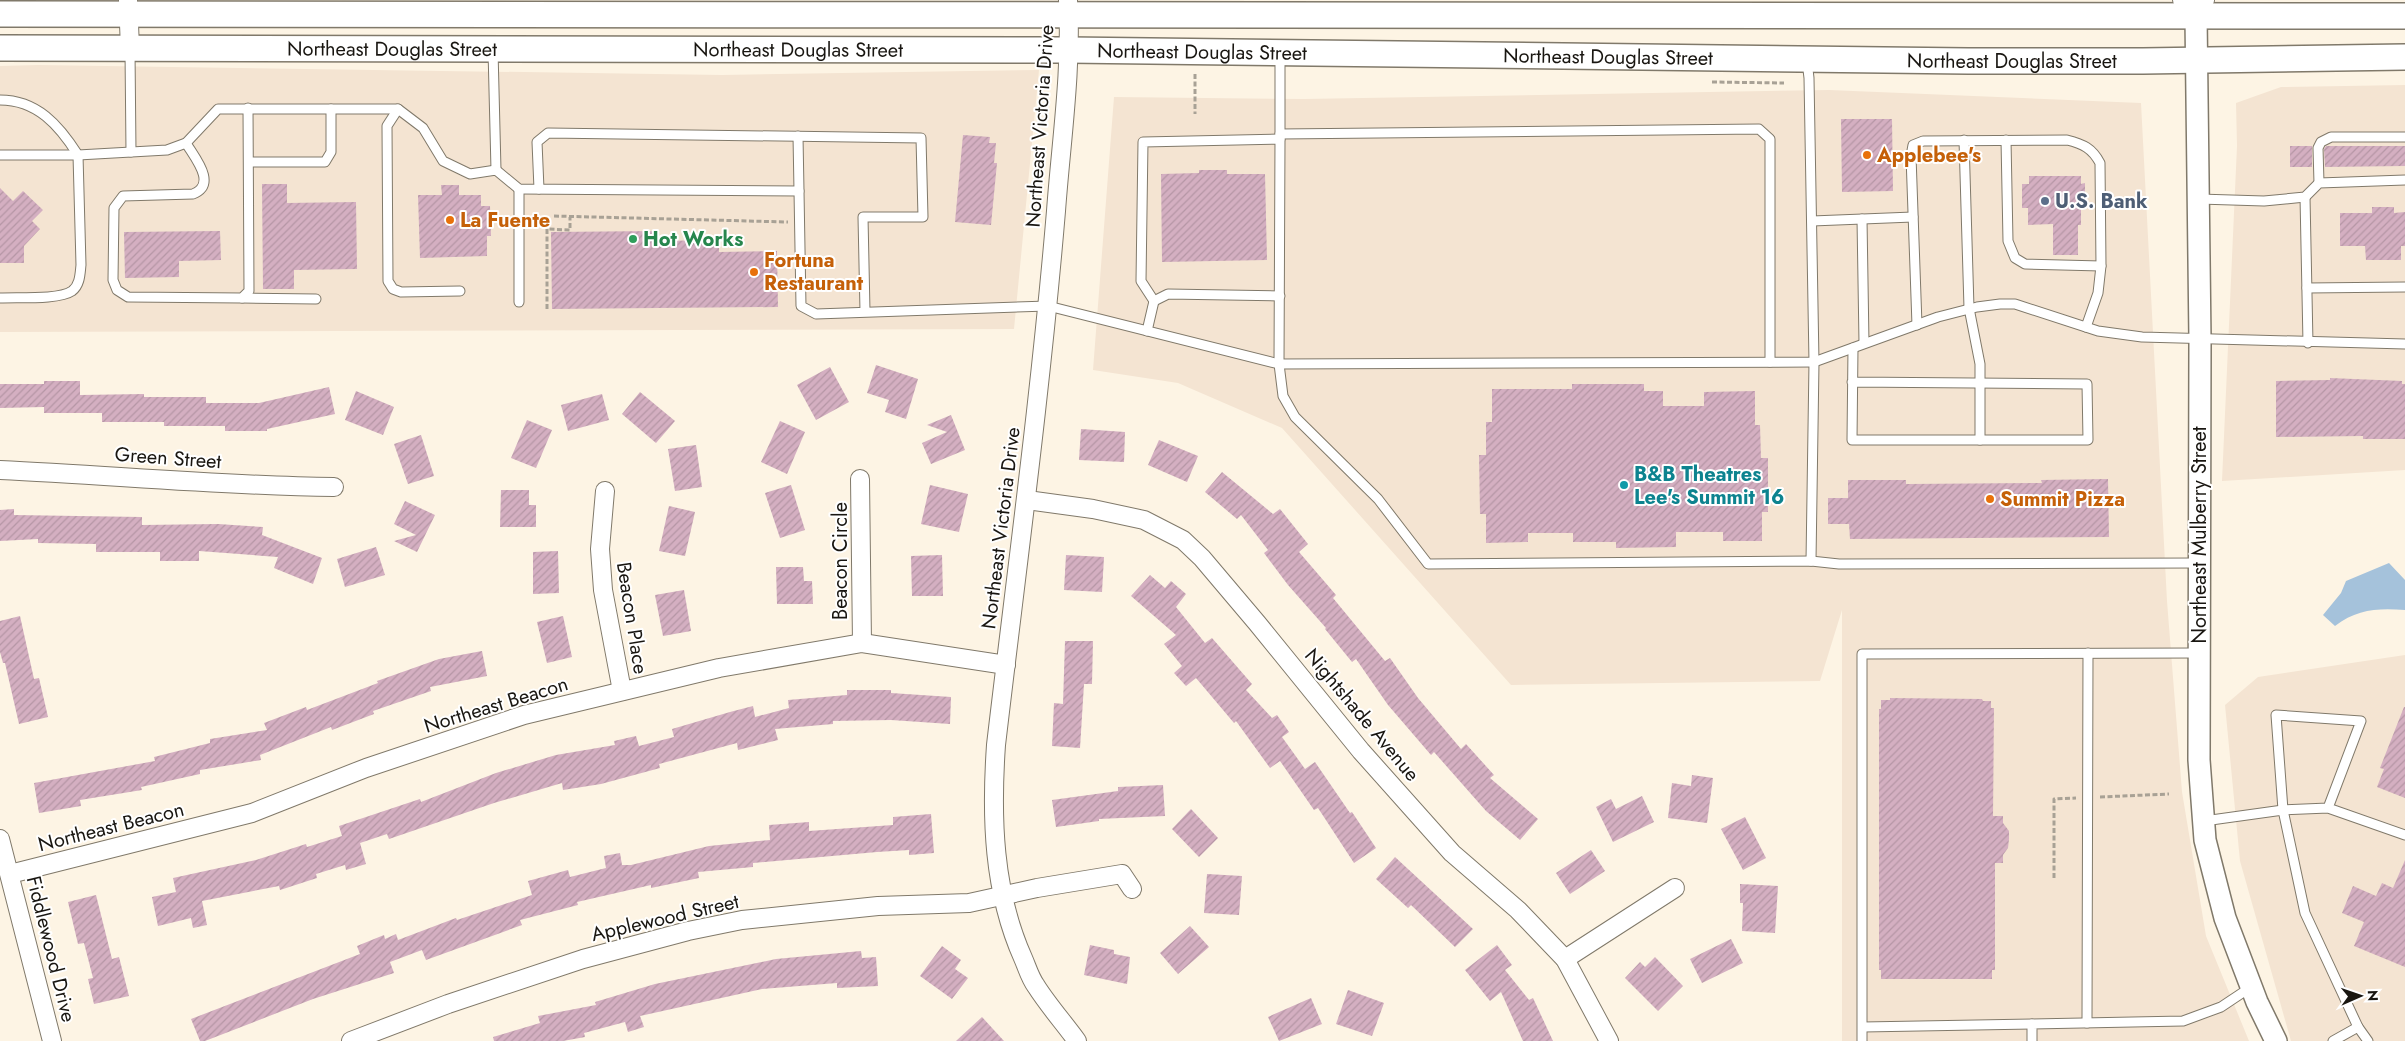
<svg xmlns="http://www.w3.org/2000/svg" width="2405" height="1041" viewBox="0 0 2405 1041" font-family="Jost,sans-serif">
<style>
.commercial{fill:#f4e4d2}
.water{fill:#a5c2db}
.building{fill:url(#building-hatch)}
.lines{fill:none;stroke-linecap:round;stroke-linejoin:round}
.service-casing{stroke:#80796a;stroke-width:11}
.minor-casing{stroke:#80796a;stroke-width:20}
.tertiary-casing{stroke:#80796a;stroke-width:24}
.secondary-casing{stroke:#80796a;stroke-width:28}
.path{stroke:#a8a195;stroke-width:3;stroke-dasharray:5 2.5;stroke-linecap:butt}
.service{stroke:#fff;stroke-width:9}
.minor{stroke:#fff;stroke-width:18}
.tertiary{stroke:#fff;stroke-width:21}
.secondary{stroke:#fff;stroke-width:25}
.food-dot{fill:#e8710a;stroke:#fff;stroke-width:2}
.service-dot{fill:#5c6f8a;stroke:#fff;stroke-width:2}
.leisure-dot{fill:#2e9e5b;stroke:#fff;stroke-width:2}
.culture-dot{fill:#0f9aa8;stroke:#fff;stroke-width:2}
.labels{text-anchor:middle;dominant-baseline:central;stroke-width:4;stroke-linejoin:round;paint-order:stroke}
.street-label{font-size:20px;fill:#191611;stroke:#fff}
.food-label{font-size:20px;font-weight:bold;fill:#c56008;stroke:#fff;text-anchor:start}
.service-label{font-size:20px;font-weight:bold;fill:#4e5e75;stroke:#fff;text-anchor:start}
.leisure-label{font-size:20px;font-weight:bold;fill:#27864d;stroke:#fff;text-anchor:start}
.culture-label{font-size:20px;font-weight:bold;fill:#0d838f;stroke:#fff;text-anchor:start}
</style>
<defs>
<pattern id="building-hatch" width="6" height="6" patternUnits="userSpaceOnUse" patternTransform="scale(1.25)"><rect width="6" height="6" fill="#d4afc1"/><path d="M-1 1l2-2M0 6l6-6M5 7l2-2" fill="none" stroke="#b596a5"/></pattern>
</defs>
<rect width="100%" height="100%" fill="#fdf4e4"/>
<!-- commercial -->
<g class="commercial">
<path d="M 38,65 L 722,75 L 1039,70 L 1014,329 L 0,332 L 0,66 Z"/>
<path d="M 2405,85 L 2405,470 L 2222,481 L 2237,146 L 2236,103 L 2281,87 Z"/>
<path d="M 1829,90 L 2141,103 L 2167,601 L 2182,792 L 2206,936 L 2249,1041 L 1842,1041 L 1842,610 L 1820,681 L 1511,685 L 1282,428 L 1178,383 L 1093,370 L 1114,97 L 1304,99 Z"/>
<path d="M 2405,655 L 2405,1041 L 2291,1041 L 2240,861 L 2225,705 L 2258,677 Z"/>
</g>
<!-- water -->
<path class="water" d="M 2389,563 L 2405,580 L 2405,610 C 2378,608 2357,609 2335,626 L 2323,615 L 2341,593 L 2346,581 Z"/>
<!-- building -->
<g class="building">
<path d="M 1841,119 L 1892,119 L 1893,191 L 1842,192 Z"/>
<path d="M 963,135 L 990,137 L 989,143 L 996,143 L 994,163 L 997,163 L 991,225 L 955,222 Z"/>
<rect x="2290" y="146" width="22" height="21"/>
<path d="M 2326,146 L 2405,146 L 2405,166 L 2325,167 L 2324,149 Z"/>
<path d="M 1199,170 L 1227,170 L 1227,174 L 1265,174 L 1267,260 L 1162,262 L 1161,174 L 1199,173 Z"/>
<path d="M 2029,176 L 2081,176 L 2081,184 L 2085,183 L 2085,208 L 2081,208 L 2081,225 L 2078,225 L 2078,255 L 2053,255 L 2053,224 L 2028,225 L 2028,208 L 2022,208 L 2022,184 L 2029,184 Z"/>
<path d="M 262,184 L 287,184 L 287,203 L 356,202 L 357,269 L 294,270 L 294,289 L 263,289 Z"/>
<path d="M 441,185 L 459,185 L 459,195 L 481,195 L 481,206 L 490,206 L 491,236 L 487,236 L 487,256 L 420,258 L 418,195 L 442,195 Z"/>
<path d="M 0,188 L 13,201 L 23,191 L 43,210 L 32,221 L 40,229 L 24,246 L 24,263 L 0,263 Z"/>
<path d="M 2372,207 L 2394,207 L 2394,213 L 2405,212 L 2405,246 L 2401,246 L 2401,260 L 2366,260 L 2365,246 L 2340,246 L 2340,213 L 2372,213 Z"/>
<path d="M 220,231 L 221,260 L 179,261 L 179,277 L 125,278 L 124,232 Z"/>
<path d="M 657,231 L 657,241 L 719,240 L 719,252 L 777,251 L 778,307 L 552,309 L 551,232 Z"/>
<path d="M 876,365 L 918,379 L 906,419 L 885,412 L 889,400 L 867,393 Z"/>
<path d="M 830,367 L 849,402 L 816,420 L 797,385 Z"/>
<path d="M 2330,378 L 2402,381 L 2402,384 L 2405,384 L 2405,439 L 2363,439 L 2363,436 L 2276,437 L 2276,381 L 2330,380 Z"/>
<path d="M 44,381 L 80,381 L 80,395 L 144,394 L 144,397 L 206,397 L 206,403 L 259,403 L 329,387 L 335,414 L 267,429 L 267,431 L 225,431 L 225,426 L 164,426 L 164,422 L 102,422 L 102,413 L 44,413 L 44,407 L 0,408 L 0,384 L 44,384 Z"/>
<path d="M 1572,384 L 1644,384 L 1644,391 L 1663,391 L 1663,406 L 1704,406 L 1704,392 L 1755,391 L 1755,425 L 1760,425 L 1761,458 L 1768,458 L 1768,512 L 1762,512 L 1762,541 L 1723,541 L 1723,532 L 1676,532 L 1676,547 L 1616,548 L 1616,542 L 1573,542 L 1573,533 L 1528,533 L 1528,542 L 1486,543 L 1486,514 L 1480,514 L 1479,455 L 1486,455 L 1486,422 L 1492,422 L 1492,389 L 1572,389 Z"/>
<path d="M 356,391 L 394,407 L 383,435 L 345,420 Z"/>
<path d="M 640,392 L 675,421 L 656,443 L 622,414 Z"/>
<path d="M 602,394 L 609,420 L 568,431 L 561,405 Z"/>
<path d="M 951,415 L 965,450 L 931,464 L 922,443 L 947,432 L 927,425 Z"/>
<path d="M 527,420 L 552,430 L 536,468 L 511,458 Z"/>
<path d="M 780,421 L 805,432 L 787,474 L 761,462 Z"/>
<path d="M 1081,429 L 1125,432 L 1124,462 L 1079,460 Z"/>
<path d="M 421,435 L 434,476 L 408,484 L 394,444 Z"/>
<path d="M 1159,440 L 1198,456 L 1187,482 L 1148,465 Z"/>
<path d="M 696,445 L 702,487 L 675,491 L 668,449 Z"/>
<path d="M 1222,472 L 1273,514 L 1280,509 L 1308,544 L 1299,552 L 1336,595 L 1333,598 L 1385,661 L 1390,658 L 1418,698 L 1461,749 L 1466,744 L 1494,775 L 1490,778 L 1538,819 L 1520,840 L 1486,811 L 1434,752 L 1431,755 L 1388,705 L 1356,659 L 1352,662 L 1325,629 L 1326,628 L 1288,585 L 1264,553 L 1268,550 L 1241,515 L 1237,519 L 1205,492 Z"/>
<path d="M 2108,479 L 2109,537 L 1850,539 L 1849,524 L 1828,524 L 1828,498 L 1848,498 L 1848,480 L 1906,480 L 1906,484 L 2042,483 L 2041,480 Z"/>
<path d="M 791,485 L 805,530 L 780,538 L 765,493 Z"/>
<path d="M 930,485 L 968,494 L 959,532 L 921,524 Z"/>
<path d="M 501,490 L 529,490 L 529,505 L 536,505 L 536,527 L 500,527 Z"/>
<path d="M 405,501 L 435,515 L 417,552 L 394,541 L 416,535 L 394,524 Z"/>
<path d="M 669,506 L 695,512 L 685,556 L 659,551 Z"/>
<path d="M 14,509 L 14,515 L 142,517 L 142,525 L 218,524 L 263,527 L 262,535 L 322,558 L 313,584 L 274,568 L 278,557 L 199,551 L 199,561 L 160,561 L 160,552 L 96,552 L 96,544 L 38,543 L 38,539 L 0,541 L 0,510 Z"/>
<path d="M 376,547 L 385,575 L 345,587 L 337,559 Z"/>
<path d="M 558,551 L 559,593 L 533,594 L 533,552 Z"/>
<path d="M 942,555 L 943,596 L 912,596 L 911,556 Z"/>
<path d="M 1066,555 L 1104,557 L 1102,592 L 1064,590 Z"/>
<path d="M 776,567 L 803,567 L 804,581 L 812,581 L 813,604 L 777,604 Z"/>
<path d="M 1150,575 L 1165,588 L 1171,581 L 1186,594 L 1176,607 L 1205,643 L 1212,638 L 1252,684 L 1246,690 L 1272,718 L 1277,715 L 1289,732 L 1282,737 L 1305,769 L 1315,762 L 1350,813 L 1352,812 L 1376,848 L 1354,863 L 1318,808 L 1314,810 L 1280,761 L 1270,768 L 1236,721 L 1234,723 L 1196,678 L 1186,686 L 1174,673 L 1182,666 L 1164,644 L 1176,635 L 1131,596 Z"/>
<path d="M 684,590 L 691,631 L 663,636 L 655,595 Z"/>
<path d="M 20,616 L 34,679 L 39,678 L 48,717 L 19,724 L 5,663 L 3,663 L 0,652 L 0,621 Z"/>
<path d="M 563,616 L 572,657 L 547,663 L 537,622 Z"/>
<path d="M 1065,641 L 1093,641 L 1092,684 L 1084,684 L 1080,748 L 1052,746 L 1054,703 L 1063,704 Z"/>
<path d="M 482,651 L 487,676 L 430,687 L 431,691 L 373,711 L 374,714 L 332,730 L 331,727 L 260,755 L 261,760 L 200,770 L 200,774 L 141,787 L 142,790 L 80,800 L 81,806 L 39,813 L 34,783 L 155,761 L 154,757 L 210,743 L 210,739 L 267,730 L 264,723 L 306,707 L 307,710 L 378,683 L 377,681 L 439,659 Z"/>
<path d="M 847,690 L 891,690 L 891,693 L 951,697 L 950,724 L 891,720 L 833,721 L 833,724 L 775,729 L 778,740 L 738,750 L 737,743 L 659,764 L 660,768 L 601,784 L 563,790 L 562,783 L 494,803 L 389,839 L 387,834 L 360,843 L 366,864 L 346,870 L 345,865 L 316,874 L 317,878 L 280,890 L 279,886 L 202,901 L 207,925 L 193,928 L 191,918 L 158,926 L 152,897 L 176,892 L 173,878 L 256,860 L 306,844 L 307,847 L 342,836 L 339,826 L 420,799 L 421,802 L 496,773 L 556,755 L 615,745 L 614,741 L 636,736 L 639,746 L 674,737 L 672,729 L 730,712 L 753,706 L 755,717 L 789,708 L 788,700 L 847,695 Z"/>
<path d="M 1890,698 L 1982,699 L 1983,701 L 1991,701 L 1991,708 L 1994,708 L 1993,816 L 2003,816 L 2003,823 L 2009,831 L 2009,839 L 2008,848 L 2003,855 L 2003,863 L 1995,863 L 1995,970 L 1992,970 L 1992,979 L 1881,979 L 1881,970 L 1879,970 L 1879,709 L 1881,709 L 1881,700 L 1890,700 Z"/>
<path d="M 2404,707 L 2405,707 L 2405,798 L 2377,787 L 2384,769 L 2380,768 Z"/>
<path d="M 1692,775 L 1713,778 L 1707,823 L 1668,818 L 1672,783 L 1691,786 Z"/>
<path d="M 1163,785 L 1165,816 L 1099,819 L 1099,821 L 1056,827 L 1052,800 L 1118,791 L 1118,787 Z"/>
<path d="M 1642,796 L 1654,822 L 1613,842 L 1596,807 L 1611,799 L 1616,809 Z"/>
<path d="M 1191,809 L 1218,838 L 1199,857 L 1172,829 Z"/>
<path d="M 931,814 L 934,853 L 909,855 L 909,850 L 877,852 L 753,863 L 753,867 L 698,872 L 699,878 L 651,888 L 651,885 L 577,902 L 578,905 L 520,920 L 522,925 L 426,960 L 422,950 L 390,962 L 394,973 L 313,999 L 205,1041 L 200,1041 L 191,1019 L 360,954 L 357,946 L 384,935 L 385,939 L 396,934 L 398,940 L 456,918 L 457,920 L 532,895 L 528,881 L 568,870 L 570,877 L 606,868 L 604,856 L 620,853 L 622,865 L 631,865 L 709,846 L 770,840 L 769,825 L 809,822 L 809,831 L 893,825 L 893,817 Z"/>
<path d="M 1745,817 L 1766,858 L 1743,870 L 1721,829 Z"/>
<path d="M 1591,850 L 1605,871 L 1570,894 L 1556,873 Z"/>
<path d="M 1395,857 L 1473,929 L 1455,947 L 1411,905 L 1408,908 L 1376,879 Z"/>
<path d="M 2405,860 L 2405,967 L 2354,946 L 2364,922 L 2342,913 L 2353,886 L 2376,896 L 2382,883 L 2393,888 Z"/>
<path d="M 1207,874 L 1242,876 L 1239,915 L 1204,913 Z"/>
<path d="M 1740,884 L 1778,886 L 1775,933 L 1742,931 L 1743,903 L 1740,903 Z"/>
<path d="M 96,895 L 112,959 L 119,957 L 129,996 L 94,1004 L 88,979 L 93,978 L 84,943 L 78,944 L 68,902 Z"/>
<path d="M 1190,926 L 1209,947 L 1178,974 L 1160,953 Z"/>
<path d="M 1731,939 L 1743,963 L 1702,983 L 1690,959 Z"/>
<path d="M 1090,945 L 1114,950 L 1114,954 L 1130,957 L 1127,984 L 1084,975 Z"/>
<path d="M 1497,945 L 1512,965 L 1505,970 L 1529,1000 L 1533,998 L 1553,1041 L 1523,1041 L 1501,992 L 1490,1001 L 1465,970 Z"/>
<path d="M 942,946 L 961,960 L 955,969 L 968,978 L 952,999 L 920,976 Z"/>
<path d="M 861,951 L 862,958 L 876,957 L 878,986 L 837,988 L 837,983 L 762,989 L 640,1016 L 644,1027 L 628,1032 L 625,1022 L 584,1033 L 585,1037 L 563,1041 L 494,1041 L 493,1037 L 540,1023 L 538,1016 L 596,1005 L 595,1002 L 655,984 L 776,959 Z"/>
<path d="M 1655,957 L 1683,986 L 1658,1011 L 1625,978 L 1640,962 L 1645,967 Z"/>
<path d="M 1348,990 L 1384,1003 L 1372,1036 L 1336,1024 Z"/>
<path d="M 1311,998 L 1322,1024 L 1279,1041 L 1268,1017 Z"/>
<path d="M 982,1017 L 1004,1041 L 956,1041 Z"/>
</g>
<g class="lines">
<defs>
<g id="service">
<path d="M 493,50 L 496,170"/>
<path d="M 130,51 L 131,152"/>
<path d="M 1807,61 L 1809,78 L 1814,362 L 1811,561"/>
<path d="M 0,100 C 37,100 59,125 78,155 L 167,150 L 186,143 L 218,109 L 398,109 L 423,128 L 443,161 L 470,174 L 496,170 L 519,189 L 799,191 L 801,306 L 816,314 L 1048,306 L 1279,364 L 1814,362 L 1938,317 L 1977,307 L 2000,304 L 2015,304 L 2098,331 L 2142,337 L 2405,344"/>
<path d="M 398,109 L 387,126 L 388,281 L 393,289 L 401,292 L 460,291"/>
<path d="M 1280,134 L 1759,129 L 1770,139 L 1770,362"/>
<path d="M 798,136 L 799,191"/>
<path d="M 1280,139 L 1280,55"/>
<path d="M 1964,140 L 1969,308 L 1980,364 L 1980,440"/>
<path d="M 2006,140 L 2008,241 L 2015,258 L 2025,264 L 2101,266"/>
<path d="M 186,143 C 194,157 218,184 193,194 L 123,196 L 114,208 L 113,280 L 117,290 L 128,297 L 242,298 L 249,291 L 248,108"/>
<path d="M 0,155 L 78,155 L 81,265 C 80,274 80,285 72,291 C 59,300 17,297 0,298"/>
<path d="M 249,162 L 325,162 L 331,152 L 331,109"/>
<path d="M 2319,183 L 2318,148 L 2321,142 L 2331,137 L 2405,137"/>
<path d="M 539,189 L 537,142 L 548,133 L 921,138 L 923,217 L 863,217 L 865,311"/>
<path d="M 2305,197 L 2308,343"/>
<path d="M 2199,199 L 2264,201 L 2305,197 L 2319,183 L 2405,180"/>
<path d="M 1862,219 L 1864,343"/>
<path d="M 1812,221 L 1913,217"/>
<path d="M 2307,288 L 2405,287"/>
<path d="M 242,298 L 316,299"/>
<path d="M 1154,301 L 1168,294 L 1280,296"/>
<path d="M 519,302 L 519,189"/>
<path d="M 1917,325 L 1911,156 L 1913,145 L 1923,141 L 2067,140 C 2083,144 2092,148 2100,163 L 2101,266 L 2098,293 L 2086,327"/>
<path d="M 1147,331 L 1154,301 L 1141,281 L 1143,142 L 1280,139 L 1279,364 L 1283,396 L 1295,417 L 1378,499 L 1428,564 L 1811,561 L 1839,564 L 2198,563"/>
<path d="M 1852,382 L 2087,384 L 2088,440 L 1852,440 L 1853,348"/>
<path d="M 2328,808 L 2283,810 L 2276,715 L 2361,721 L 2328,808 L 2405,835"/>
<path d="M 2204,821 L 2283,810 L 2305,913 L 2358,1027"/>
<path d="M 2087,1023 L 2088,653"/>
<path d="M 1863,1027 L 2032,1024"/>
<path d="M 1862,1041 L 1862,654 L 2198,653"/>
<path d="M 2032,1041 L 2032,1024 L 2183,1021 L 2221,1007 L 2251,987"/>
<path d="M 2333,1041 L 2358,1027 L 2368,1041"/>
</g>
<g id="minor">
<path d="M 128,0 L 130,48"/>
<path d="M 1068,0 C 1072,70 1061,142 1056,211 C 1041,390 1017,567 996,745 C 991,817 993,891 1023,958 C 1027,967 1030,978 1036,986 C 1048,1005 1064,1023 1077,1041"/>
<path d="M 2182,0 L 2196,16 L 2205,0"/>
<path d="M 0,470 C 111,475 222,486 334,487"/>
<path d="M 860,479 L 862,643"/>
<path d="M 605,491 L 600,549 L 603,590 L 622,691"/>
<path d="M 1027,500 L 1093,509 L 1144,520 L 1183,540 L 1202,558 L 1257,623 L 1361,751 L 1452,853 L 1518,910 L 1565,959 L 1609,1041"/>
<path d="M 0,839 L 52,1041"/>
<path d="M 10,874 L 252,813 L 366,768 L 524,715 L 719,668 L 862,643 L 1006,665"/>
<path d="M 1565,959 L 1675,888"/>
<path d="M 351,1041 L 448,1004 L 583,959 L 688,931 L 742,920 L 878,906 L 969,903 L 1037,888 L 1122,874 L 1132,889"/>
</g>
<path id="tertiary" d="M 2196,16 L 2200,340 L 2199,760 L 2205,840 L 2225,918 L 2257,1002 L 2276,1041"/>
<g id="secondary">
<path d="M 0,14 L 2405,16"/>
<path id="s1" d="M 0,48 L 1068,50 L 1968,61 L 2143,61 L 2405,57"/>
</g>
</defs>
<!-- service casing -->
<use href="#service" class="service-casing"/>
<!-- minor casing -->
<use href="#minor" class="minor-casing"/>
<!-- tertiary casing -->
<use href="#tertiary" class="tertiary-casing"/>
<!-- secondary casing -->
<use href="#secondary" class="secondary-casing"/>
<!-- path -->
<g class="path">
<path d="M 1195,74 L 1195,114"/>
<path d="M 1712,82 L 1784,83"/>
<path d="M 1936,156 L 1953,157"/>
<path d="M 554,216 L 788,222"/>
<path d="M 547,309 L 547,229 L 570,230 L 570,217"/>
<path d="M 2100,797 L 2169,794"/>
<path d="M 2054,878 L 2054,799 L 2076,798"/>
</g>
<!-- service -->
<use href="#service" class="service"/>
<!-- minor -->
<use href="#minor" class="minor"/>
<!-- tertiary -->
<use href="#tertiary" class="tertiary"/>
<!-- secondary -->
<use href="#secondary" class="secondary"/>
</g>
<!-- markers -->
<g class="food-dot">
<circle cx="1867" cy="155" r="5"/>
<circle cx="450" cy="220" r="5"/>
<circle cx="754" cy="272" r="5"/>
<circle cx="1990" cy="499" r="5"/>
</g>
<circle class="service-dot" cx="2045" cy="201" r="5"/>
<circle class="leisure-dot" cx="633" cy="239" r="5"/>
<circle class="culture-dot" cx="1624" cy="485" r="5"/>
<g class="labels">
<!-- street labels -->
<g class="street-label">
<text stroke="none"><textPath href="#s1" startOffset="392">Northeast Douglas Street</textPath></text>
<text stroke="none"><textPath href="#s1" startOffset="798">Northeast Douglas Street</textPath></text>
<text stroke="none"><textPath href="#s1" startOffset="1202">Northeast Douglas Street</textPath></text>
<text stroke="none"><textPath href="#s1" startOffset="1608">Northeast Douglas Street</textPath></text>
<text stroke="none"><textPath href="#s1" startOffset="2012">Northeast Douglas Street</textPath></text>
<text transform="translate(1040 126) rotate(-86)">Northeast Victoria Drive</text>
<text transform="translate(168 458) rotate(4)">Green Street</text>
<text transform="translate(1001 528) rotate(-83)">Northeast Victoria Drive</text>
<text transform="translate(2199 535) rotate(-90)">Northeast Mulberry Street</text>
<text transform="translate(840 561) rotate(-90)">Beacon Circle</text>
<text transform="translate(632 618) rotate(81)">Beacon Place</text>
<text transform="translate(496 705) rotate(-17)">Northeast Beacon</text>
<text transform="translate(1362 715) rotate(50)">Nightshade Avenue</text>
<text transform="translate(111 827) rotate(-14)">Northeast Beacon</text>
<text transform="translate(665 918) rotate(-13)">Applewood Street</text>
<text transform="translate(51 949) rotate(76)">Fiddlewood Drive</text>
</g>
<!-- food labels -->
<g class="food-label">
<text x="1877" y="155">Applebee's</text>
<text x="460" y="220">La Fuente</text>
<text x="764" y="260">Fortuna<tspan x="764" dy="23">Restaurant</tspan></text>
<text x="2000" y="499">Summit Pizza</text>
</g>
<!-- service labels -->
<g class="service-label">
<text x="2055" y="201">U.S. Bank</text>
</g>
<!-- leisure labels -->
<g class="leisure-label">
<text x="643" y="239">Hot Works</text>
</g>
<!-- culture labels -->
<g class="culture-label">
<text x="1634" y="474">B&amp;B Theatres<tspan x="1634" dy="23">Lee's Summit 16</tspan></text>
</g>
</g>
<!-- north arrow -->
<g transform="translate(2360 996) rotate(88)" stroke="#ffffff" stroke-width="4" paint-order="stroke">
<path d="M0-4L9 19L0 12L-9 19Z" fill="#191611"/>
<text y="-8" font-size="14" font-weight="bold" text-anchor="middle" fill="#191611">N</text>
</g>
</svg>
